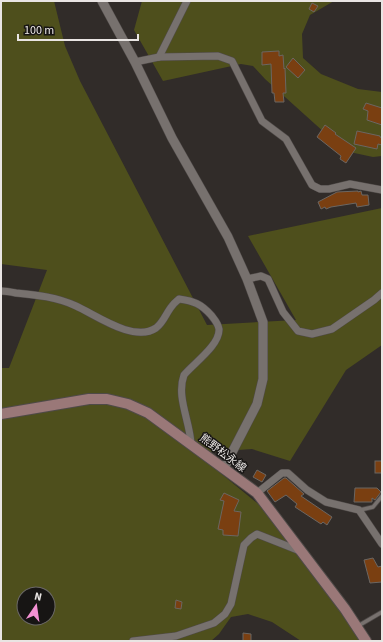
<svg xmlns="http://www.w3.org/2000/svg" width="383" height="642" viewBox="0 0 383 642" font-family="'Source Sans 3','Noto Sans JP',sans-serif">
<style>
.green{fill:#4e4f1c;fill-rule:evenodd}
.building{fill:#7a3f11;stroke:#6b6662}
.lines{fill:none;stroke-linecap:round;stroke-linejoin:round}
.service-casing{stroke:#4f4a48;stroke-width:5}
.minor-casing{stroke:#4f4a48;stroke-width:8}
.tertiary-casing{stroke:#4f4a48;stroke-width:10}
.secondary-casing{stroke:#4f4a48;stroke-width:12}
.service{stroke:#77716e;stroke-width:3.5}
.minor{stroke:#77716e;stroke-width:7}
.tertiary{stroke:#77716e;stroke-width:9}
.secondary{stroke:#9a7878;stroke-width:10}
.labels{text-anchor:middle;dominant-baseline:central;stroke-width:3;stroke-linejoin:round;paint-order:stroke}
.street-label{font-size:11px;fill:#e9e5e3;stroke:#171514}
</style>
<rect width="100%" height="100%" fill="#312c29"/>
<!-- green -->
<g class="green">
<path d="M 1,1 L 54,1 L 65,46 L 80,81 L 207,325 L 296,320 L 248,236 L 382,208 L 382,345 L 346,370 L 290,461 L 252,449 L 196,453 L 268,512 L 332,599 L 362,641 L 301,641 L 272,622 L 248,614 L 231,617 L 219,634 L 211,641 L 1,641 L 1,368 L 9,368 L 47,270 L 1,264 ZM 24,594 L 48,594 L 48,618 L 24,618 Z"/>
<path d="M 142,1 L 334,1 L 310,15 L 302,34 L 303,58 L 321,74 L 358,89 L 382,92 L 382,156 L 373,157 L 345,151 L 265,79 L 253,66 L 241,64 L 163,81 L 134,30 Z"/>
</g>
<!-- building -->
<g class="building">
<path d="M 312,3 L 318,6 L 314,12 L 309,9 Z"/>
<path d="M 279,51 L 279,56 L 283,55 L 284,69 L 285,68 L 286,93 L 283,93 L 284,102 L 275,102 L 274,93 L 272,93 L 271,64 L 262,65 L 262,52 Z"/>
<path d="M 293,58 L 305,70 L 298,78 L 286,67 Z"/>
<path d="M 366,103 L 382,108 L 382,125 L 367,120 L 368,111 L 363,109 Z"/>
<path d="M 325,125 L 336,133 L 335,134 L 356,148 L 346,163 L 340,159 L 341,156 L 317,137 Z"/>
<path d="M 357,131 L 380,136 L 380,137 L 382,138 L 382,145 L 378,144 L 377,149 L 354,144 Z"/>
<path d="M 358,191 L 358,192 L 361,191 L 362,195 L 368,195 L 369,205 L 357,207 L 356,203 L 331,207 L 326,209 L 325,207 L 321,209 L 318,202 L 337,192 Z"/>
<rect x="375" y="461" width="7" height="12"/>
<path d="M 257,470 L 266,475 L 262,482 L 253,477 Z"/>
<path d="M 284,478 L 286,478 L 304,494 L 301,496 L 332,517 L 327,525 L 323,522 L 321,524 L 295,507 L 297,504 L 286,495 L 275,502 L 267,491 Z"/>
<path d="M 355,488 L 377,488 L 381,492 L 375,500 L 372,498 L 372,502 L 354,502 Z"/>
<path d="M 224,493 L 239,500 L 234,511 L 241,512 L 238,536 L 223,535 L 223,530 L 218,529 L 224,501 L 220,500 Z"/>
<path d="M 373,558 L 378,567 L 382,566 L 382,582 L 370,583 L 364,560 Z"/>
<path d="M 176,600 L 182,602 L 181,609 L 175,608 Z"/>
<path d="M 243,633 L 251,634 L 251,641 L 243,641 Z"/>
</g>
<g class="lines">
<defs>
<g id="service">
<path d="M 360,510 L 373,507 L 382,496"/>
<path d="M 358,626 L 382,612"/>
</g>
<g id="minor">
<path d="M 159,57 L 187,1"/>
<path d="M 135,62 L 159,57 L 218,56 L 232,61 L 262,121 L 286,139 L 312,185 L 320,189 L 329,189 L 350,184 L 382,190"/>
<path d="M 247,279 L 261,276 L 268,279 L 283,312 L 298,331 L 312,334 L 332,329 L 374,300 L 382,293"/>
<path d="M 1,291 C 6,291 11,292 16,293 C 37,295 57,297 76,306 C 96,315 134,343 156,328 C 164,322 166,313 172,306 C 174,303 177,301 179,299 C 194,301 201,304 211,315 C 214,319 218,323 219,329 C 220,345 194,363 184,375 C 176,397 190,421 191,444"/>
<path d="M 257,493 L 282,473 L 288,473 L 307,490 L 326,502 L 359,510 L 382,544"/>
<path d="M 133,641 L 176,636 L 214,623 L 225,614 L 231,604 L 244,545 L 251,538 L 257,534 L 300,551"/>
</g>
<path id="tertiary" d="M 102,1 L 135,62 L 172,138 L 228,237 L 247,279 L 263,322 L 263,379 L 257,404 L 224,468"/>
<path id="secondary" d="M 1,414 L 89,399 L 107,399 L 128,404 L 148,413 L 257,493 L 345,609 L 366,641"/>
</defs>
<!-- service casing -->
<use href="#service" class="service-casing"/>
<!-- minor casing -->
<use href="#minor" class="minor-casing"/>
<!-- tertiary casing -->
<use href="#tertiary" class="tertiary-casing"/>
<!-- secondary casing -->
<use href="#secondary" class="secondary-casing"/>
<!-- service -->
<use href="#service" class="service"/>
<!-- minor -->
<use href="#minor" class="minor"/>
<!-- tertiary -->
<use href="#tertiary" class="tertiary"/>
<!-- secondary -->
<use href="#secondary" class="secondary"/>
</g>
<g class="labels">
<!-- street labels -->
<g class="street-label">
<text transform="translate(223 453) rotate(37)">熊野松永線</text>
</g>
</g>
<!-- border -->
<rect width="383" height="642" fill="none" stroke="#e9e5e3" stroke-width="4"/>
<!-- north arrow -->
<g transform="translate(36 606) rotate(13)"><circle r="19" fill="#171514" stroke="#6b6867"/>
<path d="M0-3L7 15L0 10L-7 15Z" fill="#f491d4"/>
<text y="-6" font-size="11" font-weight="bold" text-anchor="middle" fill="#e9e5e3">N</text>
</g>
<!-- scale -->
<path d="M18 34v6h120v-6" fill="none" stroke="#e9e5e3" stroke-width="2"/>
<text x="24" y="34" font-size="12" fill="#e9e5e3" stroke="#171514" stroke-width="3" paint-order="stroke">100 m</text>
</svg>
